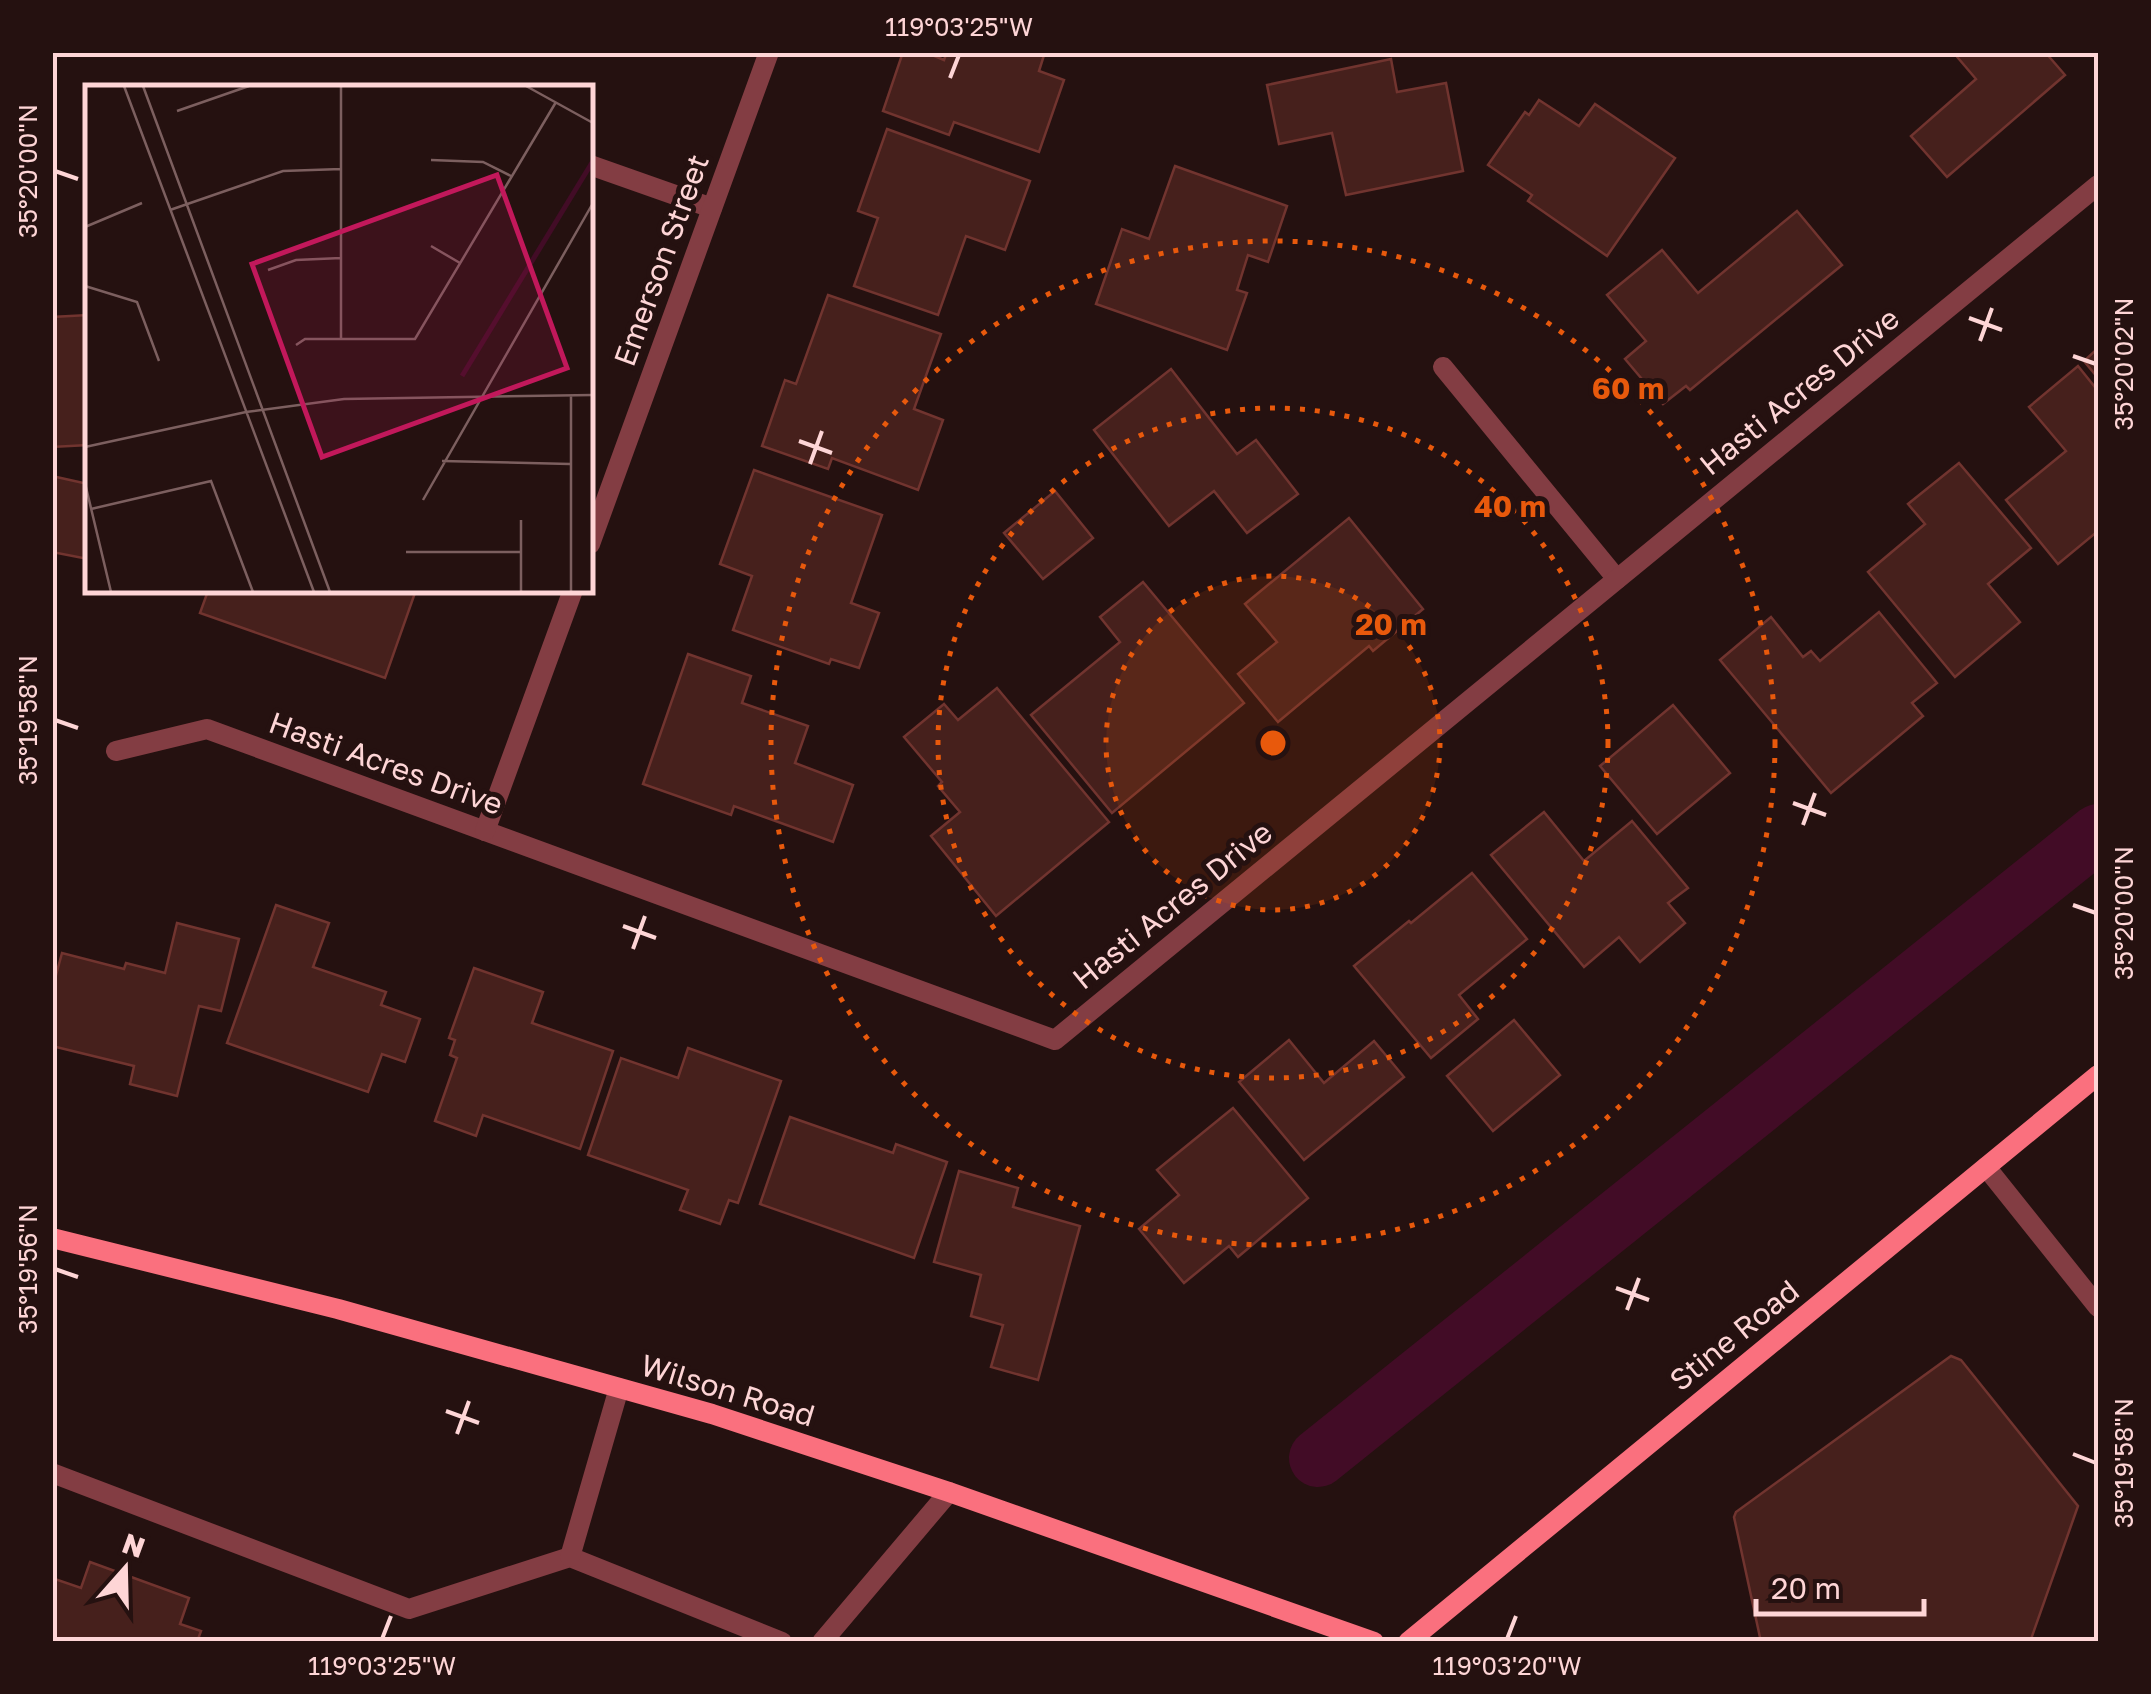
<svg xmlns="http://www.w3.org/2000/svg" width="2151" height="1694" viewBox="0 0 2151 1694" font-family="'Golos Text',sans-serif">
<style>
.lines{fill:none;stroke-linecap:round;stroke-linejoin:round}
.canal{stroke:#420c26;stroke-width:58}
.building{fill:#46201c;stroke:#71342f;stroke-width:2.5}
.lane{stroke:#833d43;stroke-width:20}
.street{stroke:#833d43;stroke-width:20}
.secondary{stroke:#fa707e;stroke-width:20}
.ticks{fill:none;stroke:#fed5d6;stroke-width:4}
.ring{fill:none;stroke:#e8590c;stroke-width:5;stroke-dasharray:5 10}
.labels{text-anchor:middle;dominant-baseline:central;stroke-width:10;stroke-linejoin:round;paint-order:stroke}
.street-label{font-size:30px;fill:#fed5d6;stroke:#251110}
.inset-river{fill:none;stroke:#420c26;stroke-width:5}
.inset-road{fill:none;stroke:#7c5f5f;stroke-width:2.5}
.view{fill:#c2185b;fill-opacity:0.15;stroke:#c2185b;stroke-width:5}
.inset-edge{fill:none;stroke:#fed5d6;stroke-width:5}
.centre{fill:#e8590c;stroke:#251110;stroke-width:5}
.ring-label{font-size:30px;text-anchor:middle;font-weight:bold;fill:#e8590c;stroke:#251110;stroke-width:10;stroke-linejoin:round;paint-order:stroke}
.neatline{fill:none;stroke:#fed5d6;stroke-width:4}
.ticks-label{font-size:25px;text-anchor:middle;fill:#fed5d6}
</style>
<rect width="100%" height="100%" fill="#251110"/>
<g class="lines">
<!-- canal -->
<path class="canal" d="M 1318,1458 L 2098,833"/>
</g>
<!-- building -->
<g class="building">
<path d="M 903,52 L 925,52 L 944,60 L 947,52 L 1045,52 L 1039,71 L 1064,80 L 1039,152 L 954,122 L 949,135 L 883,111 Z"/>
<path d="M 1953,52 L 2045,52 L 2065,75 L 1947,177 L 1911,136 L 1976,79 Z"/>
<path d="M 1391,59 L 1397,92 L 1446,83 L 1463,171 L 1346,195 L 1332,133 L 1279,144 L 1267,85 Z"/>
<path d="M 1539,100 L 1579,126 L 1595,104 L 1675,158 L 1607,256 L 1528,201 L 1532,195 L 1488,165 L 1525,112 L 1529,115 Z"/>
<path d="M 887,129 L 1030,181 L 1005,250 L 966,236 L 938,315 L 854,286 L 878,218 L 858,211 Z"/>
<path d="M 1175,166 L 1287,206 L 1268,262 L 1248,255 L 1237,290 L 1247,293 L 1227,350 L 1096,304 L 1122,229 L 1149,239 Z"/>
<path d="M 1797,211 L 1842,265 L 1690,390 L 1686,386 L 1663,404 L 1625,359 L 1646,341 L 1607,295 L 1662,250 L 1698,293 Z"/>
<path d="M 828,295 L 941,334 L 914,409 L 943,420 L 918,490 L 832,458 L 828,469 L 762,446 L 785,380 L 796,384 Z"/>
<path d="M 88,315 L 88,445 L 52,447 L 52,317 Z"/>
<path d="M 2098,348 L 2098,378 L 2084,361 Z"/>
<path d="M 2078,366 L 2098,391 L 2098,531 L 2058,564 L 2006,500 L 2066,451 L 2029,407 Z"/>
<path d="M 1171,369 L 1237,454 L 1256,440 L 1298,494 L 1247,533 L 1214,491 L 1169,526 L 1094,430 Z"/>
<path d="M 1959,463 L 2031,548 L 1988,584 L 2020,622 L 1955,677 L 1868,572 L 1925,524 L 1908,504 Z"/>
<path d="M 754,470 L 882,515 L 851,603 L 879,613 L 859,668 L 831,659 L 829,664 L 733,630 L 752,576 L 720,564 Z"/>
<path d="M 52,476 L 88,484 L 88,559 L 52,552 Z"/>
<path d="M 1055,491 L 1093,538 L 1043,579 L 1004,533 Z"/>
<path d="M 1349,518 L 1423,609 L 1373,651 L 1369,646 L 1278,722 L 1238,674 L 1277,642 L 1245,604 Z"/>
<path d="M 1143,582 L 1244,703 L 1112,813 L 1031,715 L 1120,642 L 1100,617 Z"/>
<path d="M 204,590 L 416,590 L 385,678 L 200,613 L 208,591 Z"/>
<path d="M 1879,612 L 1937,683 L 1912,703 L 1923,716 L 1831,793 L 1720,660 L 1771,617 L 1803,657 L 1811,651 L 1820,661 Z"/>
<path d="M 688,654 L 751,676 L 742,703 L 808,726 L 795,763 L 853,785 L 833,842 L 734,806 L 731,815 L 643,784 Z"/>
<path d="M 997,688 L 1109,822 L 996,916 L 931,836 L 960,812 L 938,786 L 942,782 L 904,737 L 944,704 L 958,720 Z"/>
<path d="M 1673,705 L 1730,773 L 1657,834 L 1600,766 Z"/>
<path d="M 1544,812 L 1584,861 L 1632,821 L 1688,888 L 1668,903 L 1685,923 L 1640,962 L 1619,937 L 1584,967 L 1491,855 Z"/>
<path d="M 1472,873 L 1527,939 L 1459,995 L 1478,1019 L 1431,1058 L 1354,966 L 1409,921 L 1411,923 Z"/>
<path d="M 276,905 L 329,923 L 313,967 L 386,992 L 381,1005 L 420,1019 L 405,1062 L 382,1054 L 368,1092 L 227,1043 Z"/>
<path d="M 177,923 L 239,939 L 221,1011 L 199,1006 L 177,1096 L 130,1084 L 134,1066 L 52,1046 L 52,990 L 62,953 L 124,969 L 126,963 L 165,973 Z"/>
<path d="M 474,968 L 543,992 L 532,1023 L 613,1051 L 580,1149 L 483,1115 L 476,1136 L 435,1121 L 457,1058 L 450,1055 L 455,1040 L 449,1038 Z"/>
<path d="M 1514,1020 L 1560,1075 L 1493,1131 L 1447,1076 Z"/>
<path d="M 1289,1040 L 1324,1083 L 1374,1041 L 1404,1077 L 1304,1160 L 1239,1082 Z"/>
<path d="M 688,1048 L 781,1081 L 738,1203 L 729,1200 L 720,1224 L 680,1210 L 688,1190 L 588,1155 L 621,1058 L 678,1078 Z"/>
<path d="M 1233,1108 L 1308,1198 L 1238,1257 L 1229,1246 L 1184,1283 L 1139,1229 L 1179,1195 L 1157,1170 Z"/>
<path d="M 790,1117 L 893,1153 L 896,1144 L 947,1162 L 914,1258 L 760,1204 Z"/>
<path d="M 959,1171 L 1018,1188 L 1013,1207 L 1080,1226 L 1038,1380 L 991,1367 L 1003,1325 L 971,1316 L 981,1275 L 934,1262 Z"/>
<path d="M 1951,1356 L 1961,1360 L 2078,1506 L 2030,1642 L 1761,1642 L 1734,1517 L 1736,1512 Z"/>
<path d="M 90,1562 L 189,1598 L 180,1624 L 201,1631 L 197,1642 L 52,1642 L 52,1578 L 81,1588 Z"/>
</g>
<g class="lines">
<!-- lane -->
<g class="lane">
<path d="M 1986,1167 L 2098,1307"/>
<path d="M 52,1473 L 409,1609 L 570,1557 L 782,1642"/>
<path d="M 570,1557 L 619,1388"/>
<path d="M 822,1642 L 949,1492"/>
</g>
<!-- street -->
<g class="street">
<path d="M 590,165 L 712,208"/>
<path d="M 1443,367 L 1617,579"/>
<path d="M 590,544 L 769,52"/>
<path d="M 116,751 L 207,729 L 1055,1040 L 2098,185"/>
<path d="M 485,831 L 573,590"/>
</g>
<!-- secondary -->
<g class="secondary">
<path d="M 52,1238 L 338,1309 L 712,1414 L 949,1492 L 1374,1642"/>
<path d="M 1408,1642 L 2098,1075"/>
</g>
</g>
<!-- ticks -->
<path class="ticks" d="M 950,78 L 959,55M 55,171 L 78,179M 1969,318 L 2002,330M 1980,341 L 1992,308M 2073,356 L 2096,364M 799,441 L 832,453M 810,464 L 822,431M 55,720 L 78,728M 1793,803 L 1826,815M 1803,825 L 1815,793M 2073,905 L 2096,913M 623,926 L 656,938M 633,949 L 645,916M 55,1269 L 78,1277M 1616,1288 L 1649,1300M 1627,1310 L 1639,1278M 446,1411 L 479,1423M 457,1434 L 469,1401M 2073,1454 L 2096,1463M 382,1639 L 391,1616M 1507,1639 L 1516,1616"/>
<!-- distance rings -->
<circle cx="1273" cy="743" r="167" fill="#e8590c" fill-opacity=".12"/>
<g class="ring">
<circle cx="1273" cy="743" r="167"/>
<circle cx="1273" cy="743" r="335"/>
<circle cx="1273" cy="743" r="502"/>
</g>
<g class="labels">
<!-- street labels -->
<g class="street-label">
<text transform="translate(661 260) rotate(-70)">Emerson Street</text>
<text transform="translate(1799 391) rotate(-39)">Hasti Acres Drive</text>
<text transform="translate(386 763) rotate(20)">Hasti Acres Drive</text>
<text transform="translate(1172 905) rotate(-39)">Hasti Acres Drive</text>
<text transform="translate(1734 1335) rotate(-39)">Stine Road</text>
<text transform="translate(728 1390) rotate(17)">Wilson Road</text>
</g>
</g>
<!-- overview -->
<g transform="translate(85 85)">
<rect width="508" height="508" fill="#251110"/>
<path class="inset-river" d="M 377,291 L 508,76"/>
<path class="inset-road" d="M 39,1 L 229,507M 58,1 L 245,507M 256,1 L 256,254M 441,1 L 508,38M 92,26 L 164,1M 346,75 L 398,77 L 426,91M 85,125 L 198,86 L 256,84M 0,142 L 57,118M 346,161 L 375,178M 183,185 L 211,175 L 256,173M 0,201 L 52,217 L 74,276M 211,260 L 220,254 L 330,254 L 471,17M 486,310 L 486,507M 0,362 L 161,327 L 259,314 L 508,310M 357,376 L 485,379M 0,398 L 26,507M 338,415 L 508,118M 6,424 L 126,396 L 168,507M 321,467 L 436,467M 436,507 L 436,435"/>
<path class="view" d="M 412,90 L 482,283 L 237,372 L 167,179 Z"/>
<rect width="508" height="508" class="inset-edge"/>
</g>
<circle cx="1273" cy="743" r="15" class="centre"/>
<g class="ring-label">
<text x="1628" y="399">60 m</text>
<text x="1510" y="517">40 m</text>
<text x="1391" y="635">20 m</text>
</g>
<!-- border -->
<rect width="2151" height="1694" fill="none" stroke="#251110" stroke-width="110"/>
<!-- north arrow -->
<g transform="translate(125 1569) rotate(20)" stroke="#251110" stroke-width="8" paint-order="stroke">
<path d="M0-8L18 38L0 25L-18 38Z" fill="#fed5d6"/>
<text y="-15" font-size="28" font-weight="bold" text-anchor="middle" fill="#fed5d6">N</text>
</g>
<!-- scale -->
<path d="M1756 1599v15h168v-15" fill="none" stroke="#fed5d6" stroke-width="5"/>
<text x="1771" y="1599" font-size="30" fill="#fed5d6" stroke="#251110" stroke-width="8" paint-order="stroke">20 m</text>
<rect x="55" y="55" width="2041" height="1584" class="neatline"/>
<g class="ticks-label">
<text x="959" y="36">119°03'25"W</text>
<text transform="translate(28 171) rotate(-90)" y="9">35°20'00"N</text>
<text transform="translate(2124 364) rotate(-90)" y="9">35°20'02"N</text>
<text transform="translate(28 720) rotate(-90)" y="9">35°19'58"N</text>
<text transform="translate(2124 913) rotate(-90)" y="9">35°20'00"N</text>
<text transform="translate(28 1269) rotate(-90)" y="9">35°19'56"N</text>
<text transform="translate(2124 1463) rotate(-90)" y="9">35°19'58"N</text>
<text x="382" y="1675">119°03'25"W</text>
<text x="1507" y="1675">119°03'20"W</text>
</g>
</svg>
